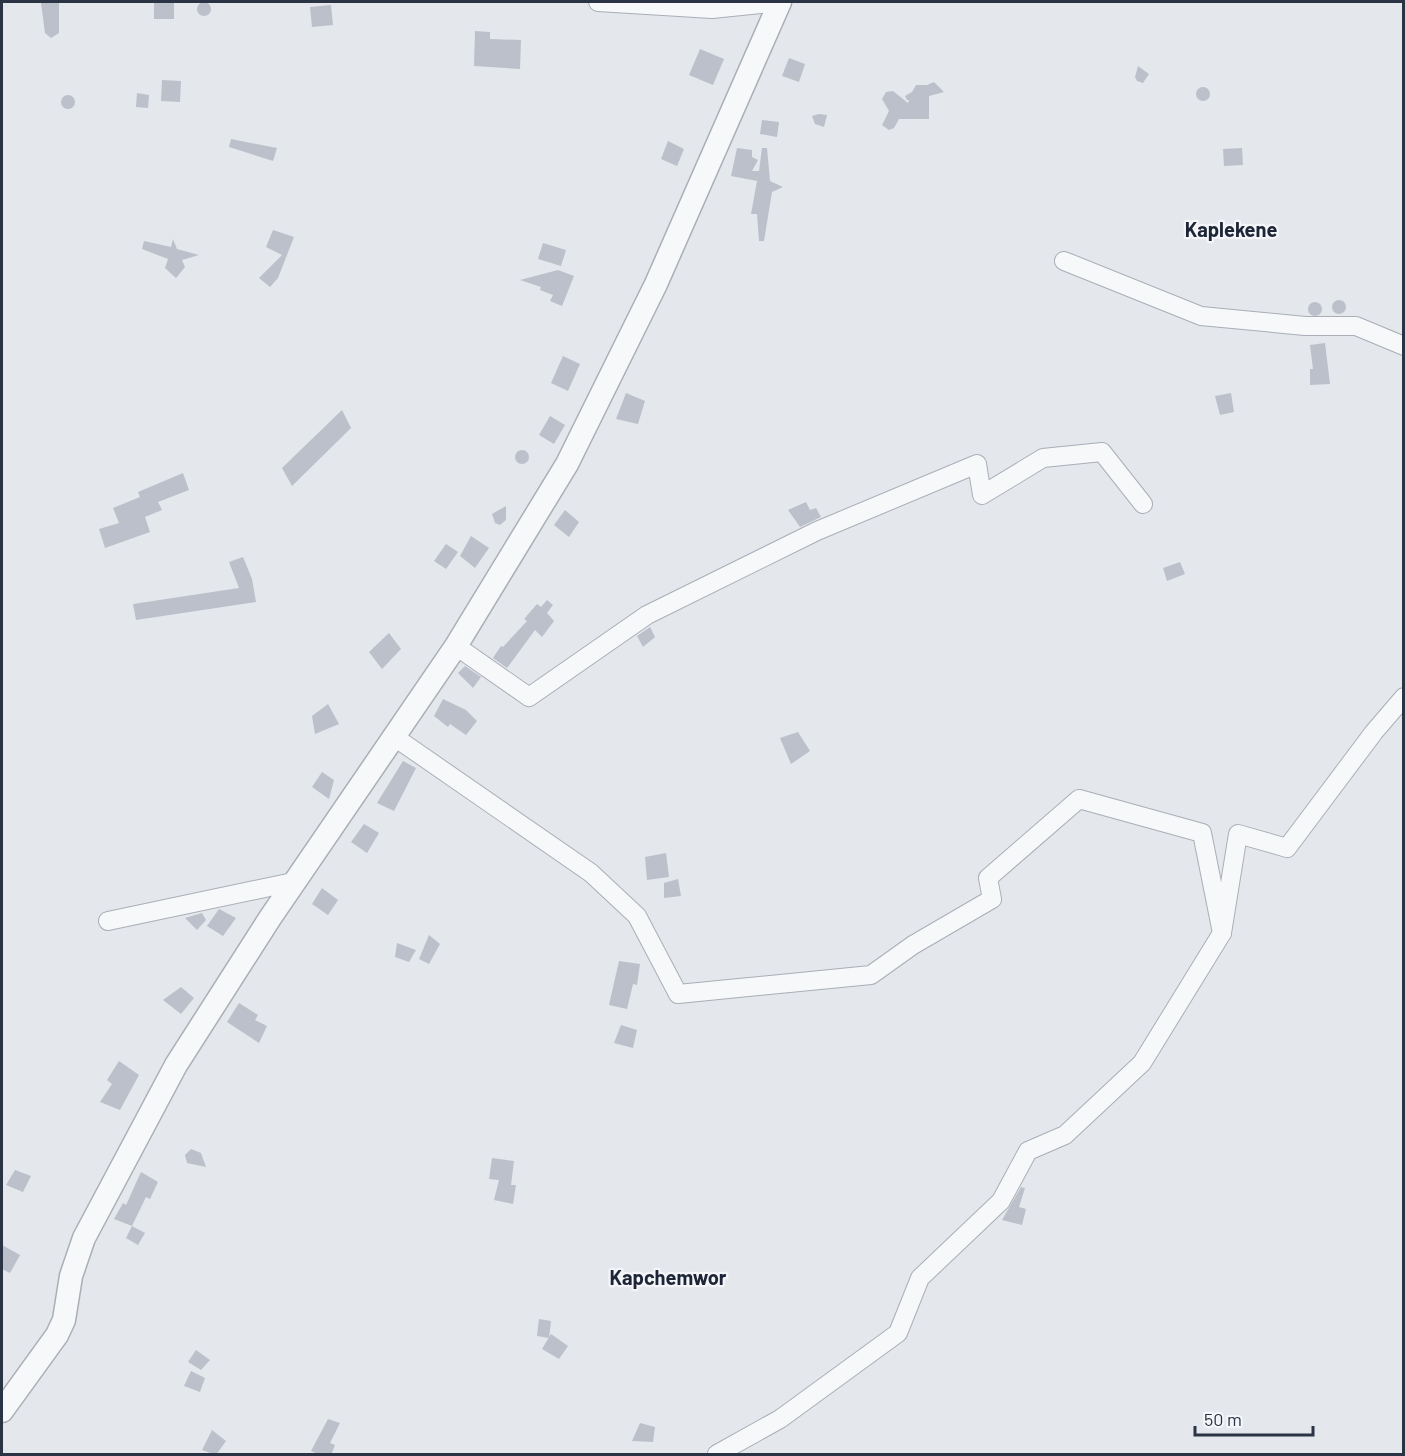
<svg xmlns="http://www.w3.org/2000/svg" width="1405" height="1456" viewBox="0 0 1405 1456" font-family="Barlow,sans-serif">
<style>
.building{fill:#bbc0ca}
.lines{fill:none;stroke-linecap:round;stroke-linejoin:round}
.minor-casing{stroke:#a9aeb7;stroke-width:20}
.tertiary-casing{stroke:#a9aeb7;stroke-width:25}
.minor{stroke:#f7f8fa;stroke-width:18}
.tertiary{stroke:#f7f8fa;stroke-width:22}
.labels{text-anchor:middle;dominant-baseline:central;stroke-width:4.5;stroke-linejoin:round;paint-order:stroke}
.quarter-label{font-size:20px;font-weight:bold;fill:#1d2536;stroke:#f4f6f9}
</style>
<rect width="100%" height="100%" fill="#e4e7ec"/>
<!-- building -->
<g class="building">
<circle cx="204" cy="9" r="7"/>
<path d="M 59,2 L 59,33 L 51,38 L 45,33 L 41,3 Z"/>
<rect x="154" y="2" width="20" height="17"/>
<path d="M 331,5 L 333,25 L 312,27 L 310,7 Z"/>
<path d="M 475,31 L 490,32 L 490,39 L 521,40 L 520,69 L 474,66 Z"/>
<path d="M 700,49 L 724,59 L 713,85 L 689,75 Z"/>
<path d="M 789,58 L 805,64 L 799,82 L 782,76 Z"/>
<path d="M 1138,66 L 1149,74 L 1143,83 L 1137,81 L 1135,77 Z"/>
<path d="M 162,80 L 181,81 L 180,102 L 161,101 Z"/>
<path d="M 934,82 L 944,92 L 929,96 L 929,119 L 899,119 L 894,128 L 889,130 L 882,125 L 889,111 L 882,99 L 886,92 L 893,91 L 908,103 L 909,100 L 907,100 L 905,96 L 912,92 L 916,85 L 927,85 Z"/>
<circle cx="1203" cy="94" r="7"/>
<path d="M 137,93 L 149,95 L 148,108 L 136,107 Z"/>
<circle cx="68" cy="102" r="7"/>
<path d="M 819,114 L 827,115 L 824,127 L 815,124 L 812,116 Z"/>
<path d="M 762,120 L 779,122 L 777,137 L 760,134 Z"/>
<path d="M 231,139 L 277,148 L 273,161 L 229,147 Z"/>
<path d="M 668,141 L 684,149 L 677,166 L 661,159 Z"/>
<path d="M 737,148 L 752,150 L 752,157 L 758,160 L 752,171 L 759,171 L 762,148 L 767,148 L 770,181 L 783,187 L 772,192 L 764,241 L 759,241 L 757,214 L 751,214 L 757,181 L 731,176 Z"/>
<path d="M 1242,148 L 1243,165 L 1224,166 L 1223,149 Z"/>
<path d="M 273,230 L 294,237 L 278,278 L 270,287 L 259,278 L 282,255 L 266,247 Z"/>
<path d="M 173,239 L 177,249 L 199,255 L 182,260 L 185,267 L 176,278 L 165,268 L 168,259 L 142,249 L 144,241 L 171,247 Z"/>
<path d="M 543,243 L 566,250 L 561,266 L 538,259 Z"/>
<path d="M 558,270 L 574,276 L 562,306 L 550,301 L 553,295 L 540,290 L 541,287 L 520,280 Z"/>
<circle cx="1339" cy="307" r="7"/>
<circle cx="1315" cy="309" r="7"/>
<path d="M 1325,343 L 1330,384 L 1310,385 L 1310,369 L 1313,369 L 1310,345 Z"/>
<path d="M 563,356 L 580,364 L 568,391 L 551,383 Z"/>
<path d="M 626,393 L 645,401 L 638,424 L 616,419 Z"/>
<path d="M 1231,393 L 1234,412 L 1220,415 L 1215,396 Z"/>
<path d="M 342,410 L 351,428 L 292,486 L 282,468 Z"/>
<path d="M 550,416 L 565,425 L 554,444 L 539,435 Z"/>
<circle cx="522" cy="457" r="7"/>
<path d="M 183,473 L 189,490 L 158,502 L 162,510 L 145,517 L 150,532 L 105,548 L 99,529 L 119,523 L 113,508 L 140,497 L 138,492 Z"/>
<path d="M 806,502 L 810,510 L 816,508 L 821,517 L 800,527 L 788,510 Z"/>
<path d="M 506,506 L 506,520 L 500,525 L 495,523 L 492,514 Z"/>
<path d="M 565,510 L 579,522 L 569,537 L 554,525 Z"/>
<path d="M 471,536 L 489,548 L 475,568 L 460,556 Z"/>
<path d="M 446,544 L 458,552 L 446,569 L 434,561 Z"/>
<path d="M 243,557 L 252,579 L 256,602 L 136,620 L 133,604 L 239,588 L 229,562 Z"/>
<path d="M 1180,562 L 1185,574 L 1167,581 L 1163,568 Z"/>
<path d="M 547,600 L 553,605 L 547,613 L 554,621 L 542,637 L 535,630 L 507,668 L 493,658 L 501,646 L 503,647 L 527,621 L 524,619 L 537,604 L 541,607 Z"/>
<path d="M 650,627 L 655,637 L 643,647 L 637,636 Z"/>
<path d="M 389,633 L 401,649 L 382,669 L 369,652 Z"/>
<path d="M 465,666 L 481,677 L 473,688 L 458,673 Z"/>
<path d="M 443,699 L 466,710 L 477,721 L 466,735 L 450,724 L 448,727 L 434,716 Z"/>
<path d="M 328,704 L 339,724 L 315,734 L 312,716 Z"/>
<path d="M 798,732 L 810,751 L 791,764 L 780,738 Z"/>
<path d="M 403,761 L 416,768 L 394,811 L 377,803 Z"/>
<path d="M 322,772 L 334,780 L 329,799 L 312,787 Z"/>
<path d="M 364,824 L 379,833 L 367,853 L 351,842 Z"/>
<path d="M 666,853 L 669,877 L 647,880 L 645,857 Z"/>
<path d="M 678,879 L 681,896 L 664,898 L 664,883 Z"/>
<path d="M 322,888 L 338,900 L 328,915 L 312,904 Z"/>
<path d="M 219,909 L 236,918 L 223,936 L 207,926 Z"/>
<path d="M 202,913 L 206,920 L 197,930 L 185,918 Z"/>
<path d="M 429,935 L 440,944 L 429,964 L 419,959 Z"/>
<path d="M 397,943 L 416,950 L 409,962 L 395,957 Z"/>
<path d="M 619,961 L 640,964 L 637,985 L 633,984 L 627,1009 L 609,1005 Z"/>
<path d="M 181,987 L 194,998 L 181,1014 L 163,1000 Z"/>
<path d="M 239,1003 L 258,1015 L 255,1020 L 267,1026 L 259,1043 L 227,1022 Z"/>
<path d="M 621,1025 L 637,1030 L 633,1048 L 614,1043 Z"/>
<path d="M 119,1061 L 139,1075 L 120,1110 L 100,1102 L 112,1084 L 107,1080 Z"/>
<path d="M 191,1149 L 201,1153 L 206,1167 L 187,1163 L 185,1155 Z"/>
<path d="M 492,1158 L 514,1161 L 511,1185 L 516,1185 L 513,1204 L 494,1200 L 499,1180 L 489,1179 Z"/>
<path d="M 15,1170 L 31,1176 L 23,1192 L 6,1185 Z"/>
<path d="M 141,1172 L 158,1182 L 150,1199 L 146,1197 L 132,1226 L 114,1219 L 123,1203 L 126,1205 Z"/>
<path d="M 1021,1187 L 1025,1188 L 1019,1207 L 1026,1209 L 1022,1225 L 1002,1220 Z"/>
<path d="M 132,1226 L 145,1233 L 138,1245 L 126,1238 Z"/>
<path d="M 2,1245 L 20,1255 L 10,1273 L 2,1269 Z"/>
<path d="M 539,1319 L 551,1321 L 549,1338 L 537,1336 Z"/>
<path d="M 551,1334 L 568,1346 L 559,1359 L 542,1349 Z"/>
<path d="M 196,1350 L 210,1360 L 201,1370 L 188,1362 Z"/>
<path d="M 191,1371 L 205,1378 L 200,1392 L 184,1386 Z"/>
<path d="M 328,1419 L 340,1423 L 330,1443 L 335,1445 L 331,1455 L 320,1455 L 311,1451 Z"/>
<path d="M 640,1423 L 655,1427 L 653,1442 L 632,1441 Z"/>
<path d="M 212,1430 L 226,1441 L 216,1455 L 202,1450 Z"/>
</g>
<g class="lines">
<defs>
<g id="minor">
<path d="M 598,2 L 712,9 L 780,2"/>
<path d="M 1064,261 L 1201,316 L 1305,326 L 1356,326 L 1404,346"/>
<path d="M 456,646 L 529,697 L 647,615 L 817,531 L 977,464 L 982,495 L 1043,458 L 1102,452 L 1143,504"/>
<path d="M 393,736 L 591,873 L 637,916 L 678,994 L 871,975 L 913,945 L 992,899 L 988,878 L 1079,799 L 1202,833 L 1222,933"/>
<path d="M 108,921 L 293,882"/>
<path d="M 717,1454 L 780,1419 L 898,1333 L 920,1278 L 1001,1201 L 1028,1151 L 1065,1135 L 1142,1063 L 1222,933 L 1238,834 L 1287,848 L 1374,732 L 1404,697"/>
</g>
<path id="tertiary" d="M 2,1411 L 57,1335 L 64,1320 L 71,1276 L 84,1238 L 176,1065 L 270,918 L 456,646 L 567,464 L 656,284 L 780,2"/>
</defs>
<!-- minor casing -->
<use href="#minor" class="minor-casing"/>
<!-- tertiary casing -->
<use href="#tertiary" class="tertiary-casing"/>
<!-- minor -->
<use href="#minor" class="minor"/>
<!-- tertiary -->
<use href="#tertiary" class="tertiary"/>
</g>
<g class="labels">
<!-- quarter labels -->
<g class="quarter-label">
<text x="1231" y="229">Kaplekene</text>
<text x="668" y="1277">Kapchemwor</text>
</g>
</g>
<!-- border -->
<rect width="1405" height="1456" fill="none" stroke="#2b3445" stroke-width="6"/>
<!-- scale -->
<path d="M1195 1426v9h118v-9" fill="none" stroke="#2b3445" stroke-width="3"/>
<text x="1204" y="1426" font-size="18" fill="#2b3445" stroke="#f4f6f9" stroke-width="4.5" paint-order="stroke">50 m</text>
</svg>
